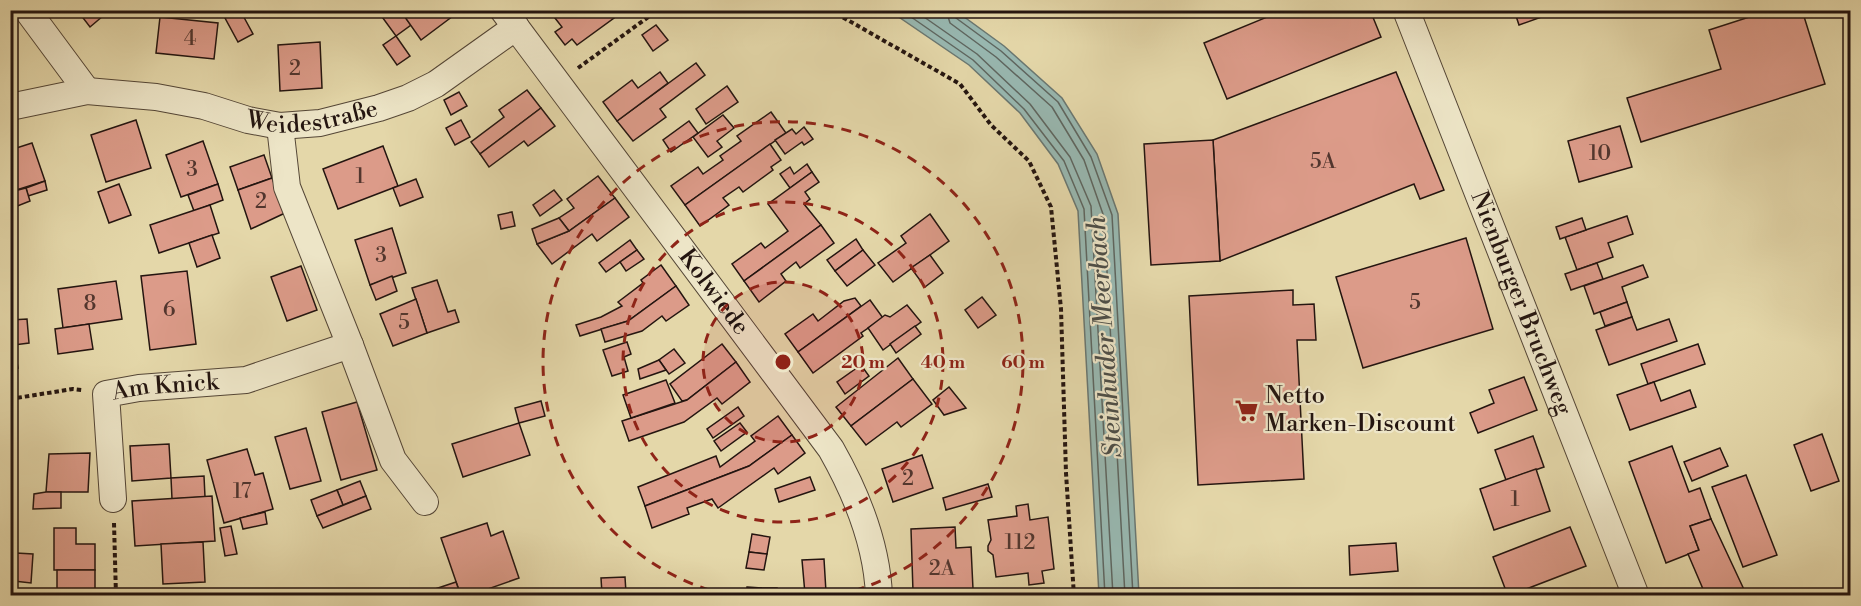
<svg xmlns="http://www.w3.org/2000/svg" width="1861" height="606" viewBox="0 0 1861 606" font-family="'Libre Bodoni',serif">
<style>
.water{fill:#98b8b1;stroke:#6a7771;stroke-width:1.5}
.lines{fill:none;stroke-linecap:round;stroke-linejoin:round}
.shore{stroke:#5e6660;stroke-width:1.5}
.building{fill:#dc9b89;stroke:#241510;stroke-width:1.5}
.minor-casing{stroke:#544636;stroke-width:28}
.path{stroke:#241510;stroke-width:4;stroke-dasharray:4.5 3;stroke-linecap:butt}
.minor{stroke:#ede5c7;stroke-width:26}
.ring{fill:none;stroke:#8f2418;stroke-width:3;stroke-dasharray:10 8}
.labels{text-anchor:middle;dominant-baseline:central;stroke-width:4.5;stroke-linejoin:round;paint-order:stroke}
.number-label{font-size:21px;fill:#52362e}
.street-label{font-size:24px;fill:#241510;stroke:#ede5c7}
.poi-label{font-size:24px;fill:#241510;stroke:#ede5c7;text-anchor:start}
.water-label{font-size:26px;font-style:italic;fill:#4d4e48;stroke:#ede5c7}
.centre{fill:#8f2418;stroke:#ede5c7;stroke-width:3}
.ring-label{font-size:18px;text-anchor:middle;font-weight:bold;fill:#8f2418;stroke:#ede5c7;stroke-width:4.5;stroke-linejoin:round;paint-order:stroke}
</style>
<rect width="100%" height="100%" fill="#e4d7a9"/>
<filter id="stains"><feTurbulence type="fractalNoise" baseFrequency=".00333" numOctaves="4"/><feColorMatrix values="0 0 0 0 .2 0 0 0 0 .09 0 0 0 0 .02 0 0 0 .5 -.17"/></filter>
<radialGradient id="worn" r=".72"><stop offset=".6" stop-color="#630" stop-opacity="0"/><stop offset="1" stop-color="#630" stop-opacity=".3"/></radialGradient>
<!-- water -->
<path class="water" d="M 890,11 L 956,11 L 1004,46 L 1062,98 L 1097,154 L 1118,214 L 1139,595 L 1099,595 L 1078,211 L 1058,164 L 1020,113 L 969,65 Z"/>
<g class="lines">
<!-- shore -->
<g class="shore">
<path d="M 901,10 L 973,60 L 1024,109 L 1064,161 L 1084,209 L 1105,596"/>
<path d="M 914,10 L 977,54 L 1030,104 L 1070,157 L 1091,206 L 1113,596"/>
<path d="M 946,10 L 950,23 L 996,57 L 1052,107 L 1084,160 L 1104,217 L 1125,596"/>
<path d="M 953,10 L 956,18 L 1001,51 L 1058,102 L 1091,157 L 1112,215 L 1133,596"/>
</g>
</g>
<!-- building -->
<g class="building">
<path d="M 77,10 L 110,10 L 90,27 Z"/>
<path d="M 240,10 L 253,34 L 238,42 L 225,18 Z"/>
<path d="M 377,10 L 400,10 L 411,25 L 396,36 Z"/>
<path d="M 400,10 L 461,10 L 421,40 Z"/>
<path d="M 565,10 L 608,10 L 614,18 L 577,45 L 572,39 L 565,45 L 555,32 L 562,27 L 555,18 Z"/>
<path d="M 1284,10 L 1370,10 L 1381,37 L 1227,99 L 1204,43 Z"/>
<path d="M 1514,10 L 1561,10 L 1519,25 Z"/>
<path d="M 1771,10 L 1802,10 L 1825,84 L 1641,142 L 1627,98 L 1721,69 L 1709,30 Z"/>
<path d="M 160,17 L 218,23 L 214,59 L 156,53 Z"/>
<path d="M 656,25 L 668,40 L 653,51 L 642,35 Z"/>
<path d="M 396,36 L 410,56 L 397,65 L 383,45 Z"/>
<path d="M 320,42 L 322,88 L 280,91 L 278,45 Z"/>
<path d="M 696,63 L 705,75 L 660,109 L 666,117 L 633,141 L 617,121 Z"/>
<path d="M 660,72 L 668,83 L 617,121 L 603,102 L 632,80 L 638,88 Z"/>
<path d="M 1396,72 L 1444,190 L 1420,199 L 1414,184 L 1220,261 L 1213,140 Z"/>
<path d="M 727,86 L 738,102 L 706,124 L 696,109 Z"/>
<path d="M 527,90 L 541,108 L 480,154 L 471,142 L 504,117 L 499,110 Z"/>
<path d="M 459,92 L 467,106 L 451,115 L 444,100 Z"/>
<path d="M 541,108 L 555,126 L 528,146 L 524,141 L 489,167 L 480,154 Z"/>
<path d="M 771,112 L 786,133 L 685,205 L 671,186 L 698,167 L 703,174 L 723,160 L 720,156 L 741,141 L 737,136 Z"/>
<path d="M 723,115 L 734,128 L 717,141 L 722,147 L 708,157 L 693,137 Z"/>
<path d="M 136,120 L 151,168 L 106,182 L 91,135 Z"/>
<path d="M 461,120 L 470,137 L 455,145 L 446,128 Z"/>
<path d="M 689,121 L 698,133 L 671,152 L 663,140 Z"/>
<path d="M 1620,126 L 1632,167 L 1579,182 L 1568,141 Z"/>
<path d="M 804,127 L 813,139 L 804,145 L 802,142 L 785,154 L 775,140 L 792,129 L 796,134 Z"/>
<path d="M 1213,140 L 1220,261 L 1151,265 L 1144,144 Z"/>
<path d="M 203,141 L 218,184 L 181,197 L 166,155 Z"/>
<path d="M 32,143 L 45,181 L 10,192 L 10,150 Z"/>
<path d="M 770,144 L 781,160 L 771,167 L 773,170 L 743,192 L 739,187 L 723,198 L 729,205 L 700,226 L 685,205 Z"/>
<path d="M 383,146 L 398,186 L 338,209 L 323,169 Z"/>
<path d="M 264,155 L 272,178 L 238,190 L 230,167 Z"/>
<path d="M 807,164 L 812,172 L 790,188 L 780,174 L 790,167 L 794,174 Z"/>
<path d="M 812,172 L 819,182 L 805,192 L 810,199 L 804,204 L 821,225 L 744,281 L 732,264 L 761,243 L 765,248 L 788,231 L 768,204 Z"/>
<path d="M 598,176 L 615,198 L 569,231 L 559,218 L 574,208 L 567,199 Z"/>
<path d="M 272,178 L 285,213 L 251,229 L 238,190 Z"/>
<path d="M 416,179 L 423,197 L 400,206 L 393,188 Z"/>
<path d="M 45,181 L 47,190 L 28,196 L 26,188 Z"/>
<path d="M 119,184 L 131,215 L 109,223 L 98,192 Z"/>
<path d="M 218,184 L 223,200 L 194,211 L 188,195 Z"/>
<path d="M 26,188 L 30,201 L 10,209 L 10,192 Z"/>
<path d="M 554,190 L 562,200 L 540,216 L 533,205 Z"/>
<path d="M 615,198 L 629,217 L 597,241 L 592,234 L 552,264 L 537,244 L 569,231 Z"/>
<path d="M 210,205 L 219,233 L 159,253 L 150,225 Z"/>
<path d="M 512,212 L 515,226 L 501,229 L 498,215 Z"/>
<path d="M 930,214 L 949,241 L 893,282 L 878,263 L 906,243 L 901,236 Z"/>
<path d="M 1627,216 L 1633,234 L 1608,243 L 1613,257 L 1577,270 L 1565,237 Z"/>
<path d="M 559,218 L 569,231 L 537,244 L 532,229 Z"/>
<path d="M 1582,218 L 1586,230 L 1560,239 L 1556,227 Z"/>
<path d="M 821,225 L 834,243 L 800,268 L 796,262 L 781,274 L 786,281 L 759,302 L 744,281 Z"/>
<path d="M 392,228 L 406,273 L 370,285 L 355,240 Z"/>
<path d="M 212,235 L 220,258 L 197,267 L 189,243 Z"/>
<path d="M 1466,238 L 1493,329 L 1363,368 L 1336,277 Z"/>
<path d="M 856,239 L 863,250 L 835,271 L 827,260 Z"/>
<path d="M 630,240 L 637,250 L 606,272 L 599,263 Z"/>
<path d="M 637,250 L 644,259 L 626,271 L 620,262 Z"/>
<path d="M 863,250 L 875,265 L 847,286 L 835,271 Z"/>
<path d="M 930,255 L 943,273 L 925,287 L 911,268 Z"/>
<path d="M 1597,263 L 1603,279 L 1571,290 L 1565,274 Z"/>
<path d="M 661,265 L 676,286 L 628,321 L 580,336 L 576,325 L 601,317 L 622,306 L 618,302 L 643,283 L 641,280 Z"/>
<path d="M 1643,265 L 1648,277 L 1622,287 L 1627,302 L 1594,314 L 1584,286 Z"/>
<path d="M 301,266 L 317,310 L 287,321 L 271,277 Z"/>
<path d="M 187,271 L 196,344 L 150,350 L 141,276 Z"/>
<path d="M 392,276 L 397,291 L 376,300 L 370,285 Z"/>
<path d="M 437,280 L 448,312 L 455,310 L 459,322 L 427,333 L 412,288 Z"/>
<path d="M 116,281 L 122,319 L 63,328 L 58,289 Z"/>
<path d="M 676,286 L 689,305 L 666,321 L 662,316 L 642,331 L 605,342 L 601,329 L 628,321 Z"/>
<path d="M 1293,290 L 1293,305 L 1314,304 L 1316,340 L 1297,340 L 1304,479 L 1198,485 L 1189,296 Z"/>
<path d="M 982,297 L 996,315 L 978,328 L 965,310 Z"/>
<path d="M 855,298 L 861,306 L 798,352 L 785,334 L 813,314 L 818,321 L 844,301 Z"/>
<path d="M 416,299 L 427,333 L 393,346 L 380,314 Z"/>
<path d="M 870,300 L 883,318 L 861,333 L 863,336 L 813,373 L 798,352 Z"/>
<path d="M 1627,302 L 1632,317 L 1605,326 L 1600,312 Z"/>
<path d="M 907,305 L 921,322 L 883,350 L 868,328 L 885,315 L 890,317 Z"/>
<path d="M 1632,317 L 1637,330 L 1669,319 L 1677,341 L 1609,365 L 1596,330 Z"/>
<path d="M 27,319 L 29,343 L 14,345 L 11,320 Z"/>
<path d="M 10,320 L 18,368 L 10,369 Z"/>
<path d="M 89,324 L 93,349 L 58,354 L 55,329 Z"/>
<path d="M 915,326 L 921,334 L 896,353 L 890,344 Z"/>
<path d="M 627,342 L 631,354 L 624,357 L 628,371 L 612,376 L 603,350 Z"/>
<path d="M 722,344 L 736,362 L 687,400 L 682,401 L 670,384 Z"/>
<path d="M 1698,344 L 1705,364 L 1648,384 L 1641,364 Z"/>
<path d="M 674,349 L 685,363 L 669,374 L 659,360 Z"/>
<path d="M 898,358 L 913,379 L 851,426 L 836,407 Z"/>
<path d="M 659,360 L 666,370 L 640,379 L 638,369 Z"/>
<path d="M 736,362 L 750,382 L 722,404 L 717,398 L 684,422 L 629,441 L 622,421 L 687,400 Z"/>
<path d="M 861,365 L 869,376 L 845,394 L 837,382 Z"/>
<path d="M 1524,377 L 1537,410 L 1478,433 L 1470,413 L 1494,403 L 1489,390 Z"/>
<path d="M 913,379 L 932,404 L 901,427 L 897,422 L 866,445 L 851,426 Z"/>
<path d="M 666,380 L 675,403 L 631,418 L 623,395 Z"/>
<path d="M 1654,382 L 1661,401 L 1690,390 L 1696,407 L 1630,430 L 1617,395 Z"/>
<path d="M 949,387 L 966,408 L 944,415 L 933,400 Z"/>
<path d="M 541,401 L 545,416 L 519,423 L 515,408 Z"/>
<path d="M 357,402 L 377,470 L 341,480 L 322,412 Z"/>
<path d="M 738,407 L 744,416 L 713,438 L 707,429 Z"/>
<path d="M 778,416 L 792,435 L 749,466 L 645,506 L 638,487 L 716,456 L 720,467 L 755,441 L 751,436 Z"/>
<path d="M 519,423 L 530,455 L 463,477 L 452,444 Z"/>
<path d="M 740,423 L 747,432 L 721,451 L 714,441 Z"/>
<path d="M 306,428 L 321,481 L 290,489 L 275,437 Z"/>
<path d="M 1822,434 L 1839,481 L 1811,491 L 1794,445 Z"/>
<path d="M 792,435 L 805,453 L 778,474 L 774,468 L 718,508 L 712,499 L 687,508 L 689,514 L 652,528 L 645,506 L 749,466 Z"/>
<path d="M 1533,436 L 1544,467 L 1506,480 L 1495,450 Z"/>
<path d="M 169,444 L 171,478 L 132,481 L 130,446 Z"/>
<path d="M 1672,446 L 1689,492 L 1700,488 L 1711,519 L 1690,526 L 1699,550 L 1666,563 L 1629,462 Z"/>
<path d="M 1720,448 L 1728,466 L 1692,481 L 1684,462 Z"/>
<path d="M 247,449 L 255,475 L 263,473 L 273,509 L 224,523 L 207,460 Z"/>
<path d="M 90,453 L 88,492 L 46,492 L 49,454 Z"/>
<path d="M 922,455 L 933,488 L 893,502 L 882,469 Z"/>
<path d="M 1536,469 L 1550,511 L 1494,530 L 1480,489 Z"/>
<path d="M 1746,475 L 1777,555 L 1743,567 L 1712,487 Z"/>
<path d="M 204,476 L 205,497 L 172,499 L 171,478 Z"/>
<path d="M 810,477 L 815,490 L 779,502 L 775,489 Z"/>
<path d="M 360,481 L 366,496 L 343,505 L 337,490 Z"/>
<path d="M 988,484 L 992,497 L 946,510 L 943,498 Z"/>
<path d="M 337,490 L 343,505 L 317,516 L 311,500 Z"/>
<path d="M 46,492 L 61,492 L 61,508 L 33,509 L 34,494 Z"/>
<path d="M 212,496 L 215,541 L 135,546 L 132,501 Z"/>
<path d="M 366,496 L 371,509 L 323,528 L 317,516 Z"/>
<path d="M 1028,504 L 1030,520 L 1048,517 L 1054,569 L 1042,571 L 1044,583 L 1029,585 L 1028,573 L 996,577 L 993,555 L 988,551 L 988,546 L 991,540 L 988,520 L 1017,516 L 1016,506 Z"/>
<path d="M 265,512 L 267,524 L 243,529 L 240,518 Z"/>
<path d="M 1711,519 L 1747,596 L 1706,596 L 1688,554 L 1699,550 L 1690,526 Z"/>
<path d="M 487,523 L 491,536 L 503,531 L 519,578 L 468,596 L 461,596 L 441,538 Z"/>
<path d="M 231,526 L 237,554 L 225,556 L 220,528 Z"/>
<path d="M 955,527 L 956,548 L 971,547 L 973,589 L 913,592 L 911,529 Z"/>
<path d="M 1570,527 L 1586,566 L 1508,596 L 1493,557 Z"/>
<path d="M 54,528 L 76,528 L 76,544 L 95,544 L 95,570 L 54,570 Z"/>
<path d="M 752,534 L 770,537 L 767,554 L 749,552 Z"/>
<path d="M 203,542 L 205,582 L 163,584 L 161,544 Z"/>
<path d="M 1396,543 L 1398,571 L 1350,575 L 1349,546 Z"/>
<path d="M 749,552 L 767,554 L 764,570 L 746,568 Z"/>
<path d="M 16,553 L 33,554 L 31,583 L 14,581 Z"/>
<path d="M 824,559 L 826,592 L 805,594 L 802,560 Z"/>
<path d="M 57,570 L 95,570 L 95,590 L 57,589 Z"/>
<path d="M 625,577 L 626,593 L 602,594 L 601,578 Z"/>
<path d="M 456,582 L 461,596 L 434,596 L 432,590 Z"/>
<path d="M 747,587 L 761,588 L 760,596 L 746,596 Z"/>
<path d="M 761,588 L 777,588 L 777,596 L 760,596 Z"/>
<path d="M 989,589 L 989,596 L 955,596 L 955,590 Z"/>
</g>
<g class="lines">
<defs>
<g id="minor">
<path d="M 27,10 L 87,91"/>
<path id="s1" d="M 503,10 L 831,449 C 856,493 877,544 879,596"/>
<path id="s2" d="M 1406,10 L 1636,596"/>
<path id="s3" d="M 10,107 L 87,91 L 156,97 L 204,106 L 248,120 L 280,126 L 320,123 L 379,108 L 408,98 L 436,84 L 516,27"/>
<path d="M 350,345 L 393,460 L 425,502"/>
<path id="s4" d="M 113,499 L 106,394 L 139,388 L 246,380 L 350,345 L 287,187 L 280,126"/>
</g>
</defs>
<!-- minor casing -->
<use href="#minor" class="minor-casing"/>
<!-- path -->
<g class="path">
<path d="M 830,10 L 960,84 L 991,125 L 1029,161 L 1051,207 L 1061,309 L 1066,473 L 1074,596"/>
<path d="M 578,68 L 658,10"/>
<path d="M 10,399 L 73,389 L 82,390"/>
<path d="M 114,523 L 116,596"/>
</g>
<!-- minor -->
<use href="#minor" class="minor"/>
</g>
<!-- distance rings -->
<circle cx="783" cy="362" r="80" fill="#8f2418" fill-opacity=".12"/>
<g class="ring">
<circle cx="783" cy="362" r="80"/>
<circle cx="783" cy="362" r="160"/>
<path d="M727 595A240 240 0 1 1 839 595"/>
</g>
<!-- icons -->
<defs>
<symbol id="supermarket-bare" viewBox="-9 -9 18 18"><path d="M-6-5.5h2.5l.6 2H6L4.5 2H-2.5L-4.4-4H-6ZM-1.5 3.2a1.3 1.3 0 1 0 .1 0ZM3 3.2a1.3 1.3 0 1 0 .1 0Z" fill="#8f2418" stroke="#ede5c7" stroke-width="2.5" paint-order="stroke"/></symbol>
</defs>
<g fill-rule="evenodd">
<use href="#supermarket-bare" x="1230" y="394" width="33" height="33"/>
</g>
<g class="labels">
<!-- number labels -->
<g class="number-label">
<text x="190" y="39">4</text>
<text x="295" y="69">2</text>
<text x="1600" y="154">10</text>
<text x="1323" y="162">5A</text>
<text x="192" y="170">3</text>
<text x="360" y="177">1</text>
<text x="261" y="202">2</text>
<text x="381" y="256">3</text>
<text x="1415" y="303">5</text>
<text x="90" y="304">8</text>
<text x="169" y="310">6</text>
<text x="404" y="323">5</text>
<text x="908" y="479">2</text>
<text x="242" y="492">17</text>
<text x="1515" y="500">1</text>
<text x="1020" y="543">112</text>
<text x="942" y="569">2A</text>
</g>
<!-- street labels -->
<g class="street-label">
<text stroke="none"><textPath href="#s3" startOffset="308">Weidestraße</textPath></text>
<text stroke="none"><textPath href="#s1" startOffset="352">Kolwiede</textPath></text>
<text stroke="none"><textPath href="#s2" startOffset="315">Nienburger Bruchweg</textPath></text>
<text stroke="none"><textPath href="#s4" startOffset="165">Am Knick</textPath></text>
</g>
<!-- poi labels -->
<g class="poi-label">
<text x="1265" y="396">Netto<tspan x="1265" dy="28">Marken-Discount</tspan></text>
</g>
<!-- water labels -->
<g class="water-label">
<text transform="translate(1105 337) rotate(-94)">Steinhuder Meerbach</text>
</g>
</g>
<circle cx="783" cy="362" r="9" class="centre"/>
<g class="ring-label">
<text x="863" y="368">20 m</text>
<text x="943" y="368">40 m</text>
<text x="1023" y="368">60 m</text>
</g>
<!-- margin -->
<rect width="1861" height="606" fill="none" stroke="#e4d7a9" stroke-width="36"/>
<rect x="12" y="12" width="1837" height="582" fill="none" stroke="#241510" stroke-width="3"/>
<rect x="18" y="18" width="1825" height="570" fill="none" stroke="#241510" stroke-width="1.5"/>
<rect width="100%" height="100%" filter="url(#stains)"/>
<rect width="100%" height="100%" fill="url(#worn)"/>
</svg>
